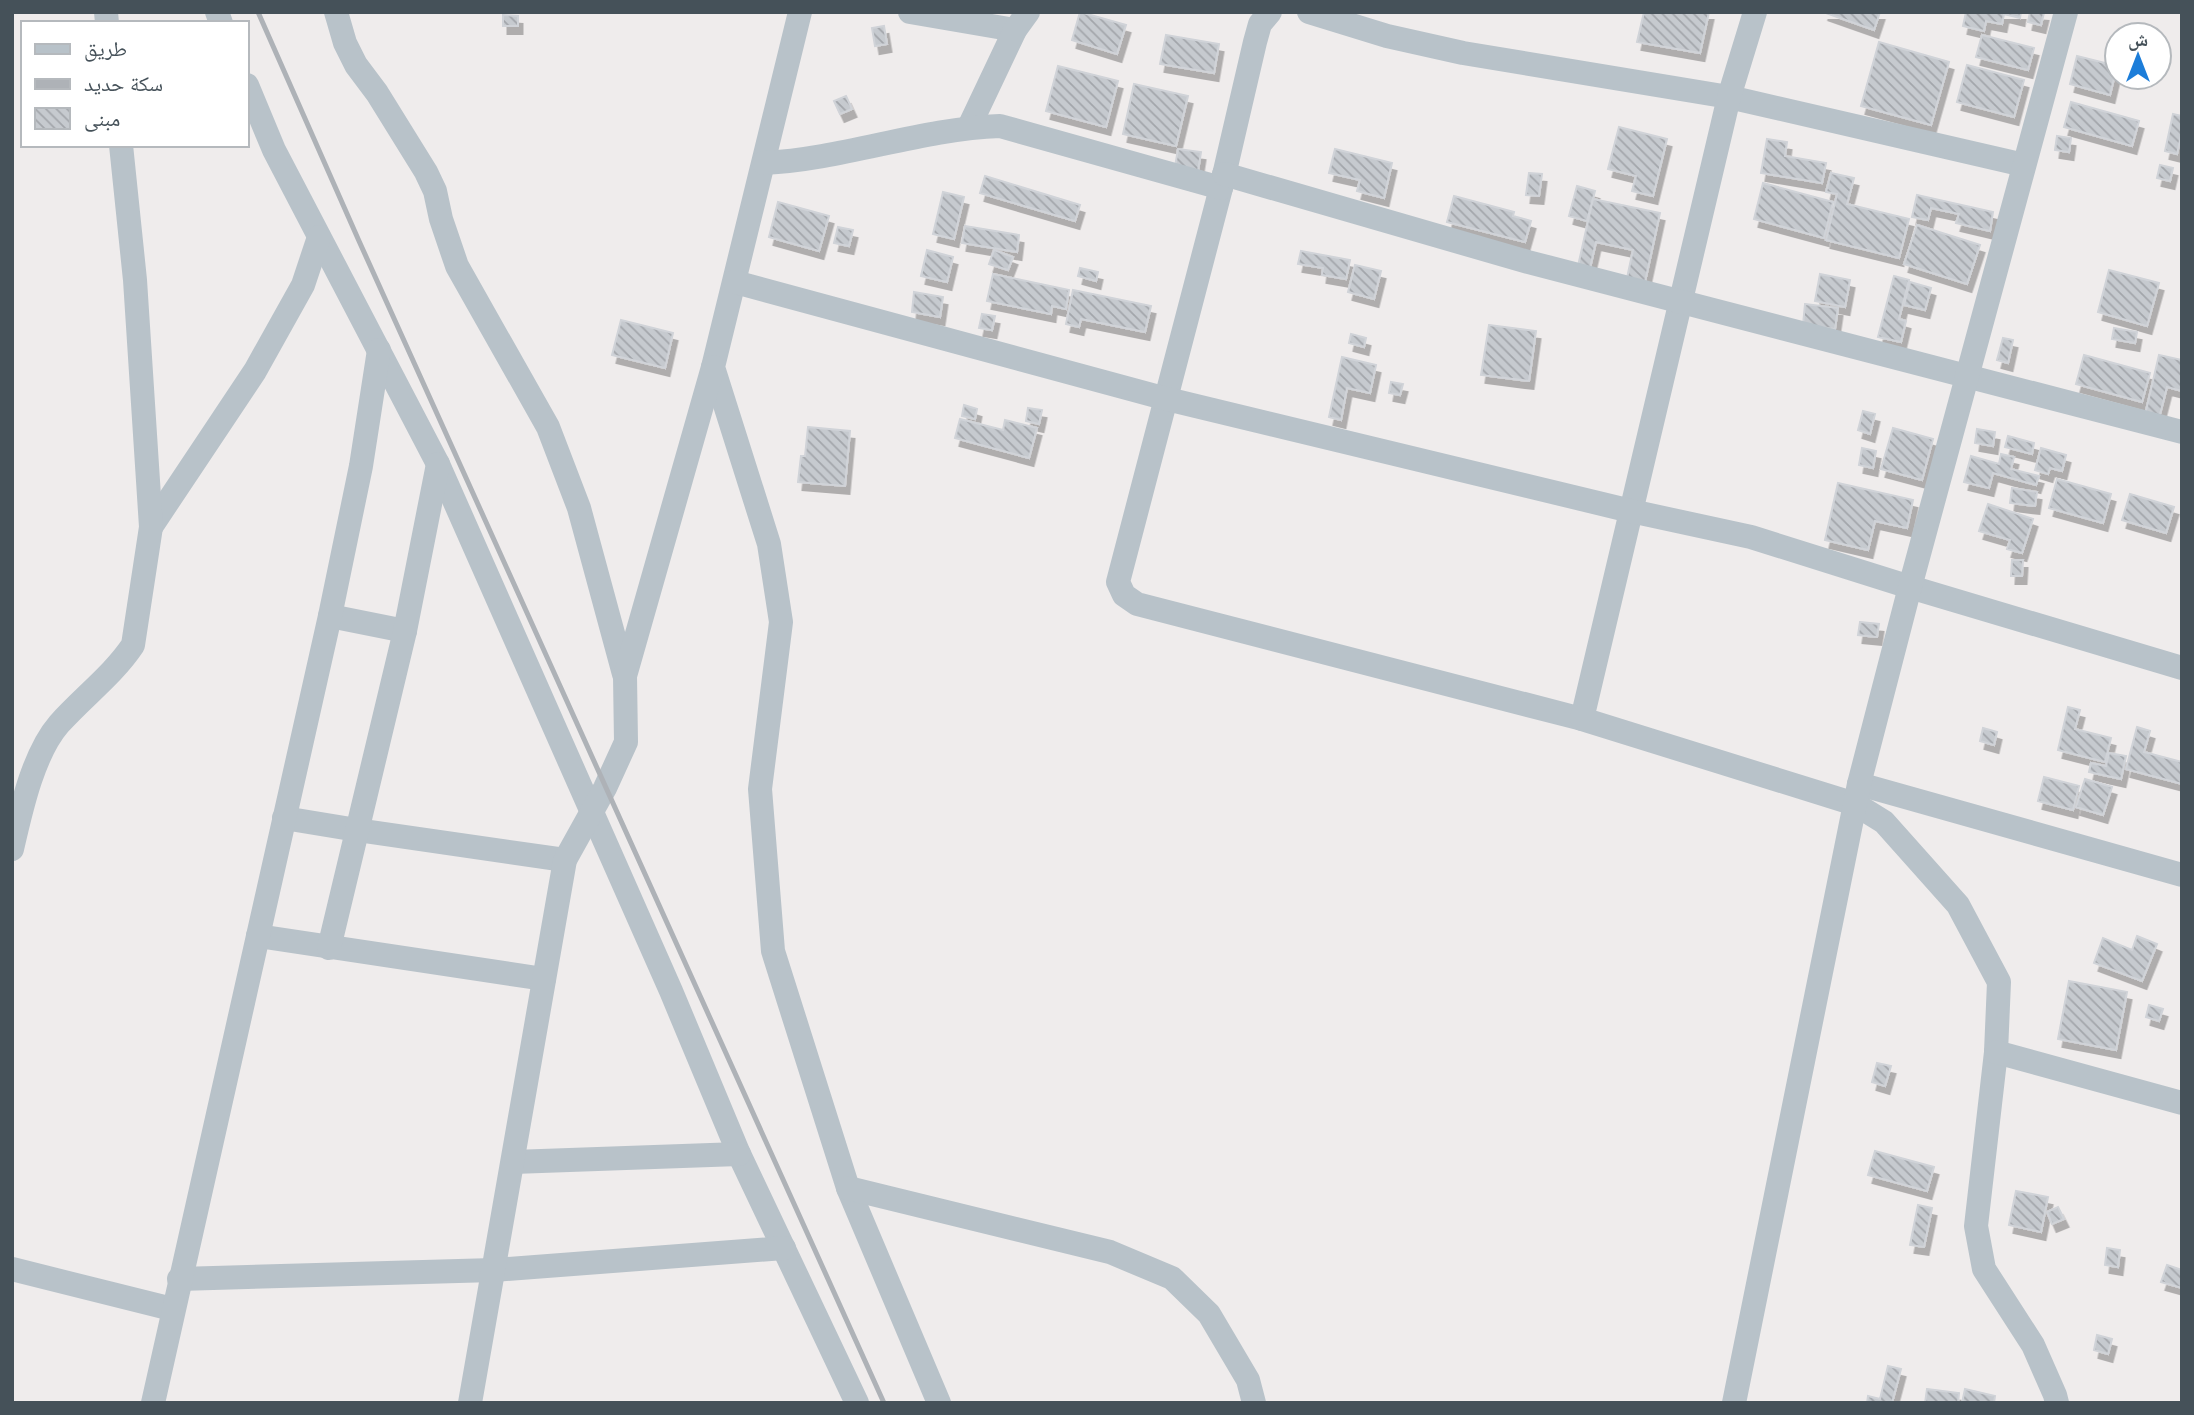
<svg xmlns="http://www.w3.org/2000/svg" width="2194" height="1415" viewBox="0 0 2194 1415" font-family="'Fira Sans','Noto Naskh Arabic',sans-serif">
<style>
.building{fill:url(#building-back-hatch);stroke:#d0d3d8;stroke-width:2;filter:url(#shadow)}
.lines{fill:none;stroke-linecap:round;stroke-linejoin:round}
.minor{stroke:#b8c2c9;stroke-width:24}
.rail{stroke:#aeb2b7;stroke-width:5}
</style>
<defs>
<pattern id="building-back-hatch" width="6" height="6" patternUnits="userSpaceOnUse" patternTransform="scale(1.75)"><rect width="6" height="6" fill="#c6cacf"/><path d="M-1 5l2 2M0 0l6 6M5-1l2 2" fill="none" stroke="#a3a6ab"/></pattern>
<filter id="shadow"><feDropShadow dx="4.5" dy="8" stdDeviation="0" flood-color="#0004"/></filter>
</defs>
<rect width="100%" height="100%" fill="#efecec"/>
<!-- building -->
<g class="building">
<path d="M 1080,12 L 1126,25 L 1117,54 L 1072,40 Z"/>
<path d="M 1644,12 L 1709,12 L 1700,53 L 1637,42 Z"/>
<path d="M 1823,12 L 1880,12 L 1874,30 Z"/>
<path d="M 1966,12 L 2021,12 L 2020,18 L 2004,14 L 2002,24 L 1986,21 L 1984,31 L 1963,26 Z"/>
<path d="M 2030,12 L 2044,13 L 2041,25 L 2028,22 Z"/>
<path d="M 503,15 L 518,16 L 518,26 L 503,26 Z"/>
<path d="M 884,26 L 887,44 L 875,46 L 872,28 Z"/>
<path d="M 1166,35 L 1219,44 L 1214,73 L 1160,64 Z"/>
<path d="M 1982,35 L 2034,48 L 2028,70 L 1976,57 Z"/>
<path d="M 1879,42 L 1949,62 L 1931,125 L 1861,106 Z"/>
<path d="M 2077,56 L 2117,66 L 2110,95 L 2070,84 Z"/>
<path d="M 1967,65 L 2024,80 L 2014,117 L 1957,102 Z"/>
<path d="M 1058,66 L 1118,81 L 1106,127 L 1046,111 Z"/>
<path d="M 1134,84 L 1188,96 L 1176,146 L 1123,134 Z"/>
<path d="M 846,96 L 852,109 L 840,114 L 834,101 Z"/>
<path d="M 2071,102 L 2139,121 L 2132,146 L 2064,127 Z"/>
<path d="M 2173,114 L 2182,116 L 2182,131 L 2177,154 L 2165,151 Z"/>
<path d="M 1619,127 L 1667,139 L 1653,196 L 1632,191 L 1636,176 L 1608,169 Z"/>
<path d="M 2057,136 L 2071,138 L 2069,152 L 2055,150 Z"/>
<path d="M 1767,139 L 1787,142 L 1785,156 L 1826,163 L 1822,183 L 1761,173 Z"/>
<path d="M 1178,149 L 1201,152 L 1198,171 L 1175,167 Z"/>
<path d="M 1335,149 L 1392,163 L 1384,198 L 1357,191 L 1360,180 L 1329,173 Z"/>
<path d="M 2160,165 L 2173,168 L 2170,181 L 2157,178 Z"/>
<path d="M 1529,173 L 1542,174 L 1539,196 L 1526,195 Z"/>
<path d="M 1831,173 L 1854,178 L 1847,204 L 1909,219 L 1899,258 L 1826,240 L 1837,194 L 1826,192 Z"/>
<path d="M 985,176 L 1080,205 L 1075,221 L 980,193 Z"/>
<path d="M 1763,183 L 1833,202 L 1824,238 L 1754,219 Z"/>
<path d="M 1577,186 L 1595,191 L 1587,221 L 1569,216 Z"/>
<path d="M 943,192 L 964,197 L 954,239 L 933,234 Z"/>
<path d="M 1917,195 L 1993,212 L 1990,231 L 1956,223 L 1959,214 L 1931,208 L 1928,220 L 1912,217 Z"/>
<path d="M 1454,196 L 1514,212 L 1513,216 L 1531,221 L 1525,242 L 1447,222 Z"/>
<path d="M 1593,199 L 1660,213 L 1645,282 L 1627,278 L 1633,250 L 1596,242 L 1590,268 L 1578,266 Z"/>
<path d="M 778,202 L 829,216 L 819,251 L 769,237 Z"/>
<path d="M 1917,225 L 1980,245 L 1967,284 L 1904,264 Z"/>
<path d="M 965,226 L 1019,235 L 1017,252 L 962,243 Z"/>
<path d="M 838,227 L 853,230 L 849,246 L 834,243 Z"/>
<path d="M 927,250 L 953,257 L 947,282 L 921,276 Z"/>
<path d="M 994,250 L 1013,257 L 1008,270 L 989,264 Z"/>
<path d="M 1301,251 L 1350,260 L 1346,279 L 1322,275 L 1323,268 L 1298,264 Z"/>
<path d="M 1355,265 L 1381,271 L 1374,299 L 1348,292 Z"/>
<path d="M 1080,268 L 1098,272 L 1096,281 L 1078,276 Z"/>
<path d="M 2109,270 L 2159,283 L 2147,326 L 2098,312 Z"/>
<path d="M 993,274 L 1069,290 L 1066,309 L 1052,306 L 1051,314 L 987,301 Z"/>
<path d="M 1820,274 L 1850,280 L 1845,307 L 1815,301 Z"/>
<path d="M 1894,276 L 1909,280 L 1899,319 L 1906,321 L 1901,342 L 1878,337 Z"/>
<path d="M 1910,282 L 1931,288 L 1925,310 L 1904,305 Z"/>
<path d="M 1073,290 L 1151,306 L 1145,332 L 1081,319 L 1079,327 L 1066,324 Z"/>
<path d="M 914,292 L 943,297 L 940,317 L 912,312 Z"/>
<path d="M 1805,304 L 1838,308 L 1835,329 L 1803,325 Z"/>
<path d="M 982,314 L 995,316 L 992,330 L 979,328 Z"/>
<path d="M 621,320 L 673,333 L 665,368 L 612,355 Z"/>
<path d="M 1489,325 L 1536,331 L 1529,381 L 1481,375 Z"/>
<path d="M 2114,328 L 2137,332 L 2135,343 L 2112,339 Z"/>
<path d="M 1351,334 L 1366,338 L 1364,347 L 1349,343 Z"/>
<path d="M 2003,338 L 2013,340 L 2008,363 L 1997,360 Z"/>
<path d="M 2084,355 L 2150,373 L 2142,402 L 2076,384 Z"/>
<path d="M 2159,355 L 2182,360 L 2182,391 L 2167,387 L 2159,418 L 2145,415 Z"/>
<path d="M 1342,357 L 1376,365 L 1370,393 L 1347,388 L 1341,420 L 1329,417 Z"/>
<path d="M 1391,382 L 1403,384 L 1400,395 L 1389,393 Z"/>
<path d="M 964,405 L 977,409 L 975,419 L 962,416 Z"/>
<path d="M 1028,408 L 1042,410 L 1039,424 L 1026,421 Z"/>
<path d="M 1863,411 L 1875,414 L 1870,434 L 1858,430 Z"/>
<path d="M 960,419 L 1003,430 L 1005,420 L 1037,428 L 1029,458 L 955,438 Z"/>
<path d="M 808,427 L 850,431 L 845,486 L 798,482 L 801,456 L 805,456 Z"/>
<path d="M 1893,428 L 1933,439 L 1922,480 L 1881,469 Z"/>
<path d="M 1977,429 L 1995,432 L 1993,446 L 1975,443 Z"/>
<path d="M 2008,436 L 2034,443 L 2032,454 L 2005,447 Z"/>
<path d="M 1862,448 L 1876,451 L 1873,468 L 1859,465 Z"/>
<path d="M 2041,448 L 2066,455 L 2062,471 L 2050,468 L 2048,474 L 2035,470 Z"/>
<path d="M 2001,454 L 2014,457 L 2011,469 L 2039,476 L 2036,485 L 1993,473 L 1989,488 L 1964,482 L 1971,456 L 1999,464 Z"/>
<path d="M 2057,479 L 2111,494 L 2103,523 L 2049,508 Z"/>
<path d="M 1838,483 L 1913,500 L 1907,528 L 1875,521 L 1868,550 L 1825,540 Z"/>
<path d="M 2012,488 L 2037,492 L 2035,506 L 2010,503 Z"/>
<path d="M 2130,494 L 2174,507 L 2166,533 L 2122,520 Z"/>
<path d="M 1988,504 L 2033,519 L 2022,553 L 2007,549 L 2010,540 L 1979,531 Z"/>
<path d="M 2012,560 L 2023,560 L 2022,576 L 2011,576 Z"/>
<path d="M 1860,622 L 1879,624 L 1877,637 L 1858,635 Z"/>
<path d="M 2068,707 L 2080,710 L 2075,729 L 2111,738 L 2105,762 L 2058,750 Z"/>
<path d="M 2137,727 L 2150,731 L 2144,752 L 2182,762 L 2182,784 L 2126,769 Z"/>
<path d="M 1983,728 L 1997,732 L 1994,745 L 1980,741 Z"/>
<path d="M 2109,753 L 2126,756 L 2121,779 L 2089,772 L 2091,763 L 2106,766 Z"/>
<path d="M 2044,777 L 2079,786 L 2073,810 L 2038,801 Z"/>
<path d="M 2085,779 L 2112,787 L 2103,815 L 2076,807 Z"/>
<path d="M 2137,936 L 2157,944 L 2142,981 L 2094,963 L 2103,938 L 2132,950 Z"/>
<path d="M 2069,981 L 2127,992 L 2116,1050 L 2058,1039 Z"/>
<path d="M 2149,1005 L 2163,1009 L 2159,1021 L 2146,1017 Z"/>
<path d="M 1877,1063 L 1891,1066 L 1885,1086 L 1872,1082 Z"/>
<path d="M 1875,1151 L 1934,1167 L 1927,1191 L 1868,1175 Z"/>
<path d="M 2016,1191 L 2048,1197 L 2041,1232 L 2009,1225 Z"/>
<path d="M 1918,1205 L 1932,1208 L 1924,1247 L 1910,1245 Z"/>
<path d="M 2058,1207 L 2064,1219 L 2052,1224 L 2047,1212 Z"/>
<path d="M 2107,1248 L 2120,1250 L 2118,1267 L 2105,1265 Z"/>
<path d="M 2167,1265 L 2182,1270 L 2182,1288 L 2161,1282 Z"/>
<path d="M 2097,1335 L 2112,1339 L 2108,1354 L 2094,1350 Z"/>
<path d="M 1888,1366 L 1901,1369 L 1892,1403 L 1867,1403 L 1868,1396 L 1880,1399 Z"/>
<path d="M 1927,1389 L 1959,1393 L 1958,1403 L 1925,1403 Z"/>
<path d="M 1965,1389 L 1995,1396 L 1994,1403 L 1962,1403 Z"/>
</g>
<g class="lines">
<!-- minor -->
<g class="minor">
<path d="M 106,12 L 107,23"/>
<path d="M 217,12 L 221,23"/>
<path d="M 336,12 L 345,43 L 356,65 L 377,93 L 426,172 L 435,191 L 441,219 L 457,266 L 548,427 L 579,508 L 624,674"/>
<path d="M 800,12 L 713,367 L 769,544 L 781,622 L 760,789 L 773,951 L 848,1188 L 939,1403"/>
<path d="M 910,12 L 1015,30"/>
<path d="M 1270,12 L 1260,24 L 1255,42 L 1221,188 L 1118,582 L 1124,595 L 1137,604 L 1582,719"/>
<path d="M 1309,12 L 1387,36 L 1463,53 L 1729,97 L 2024,165"/>
<path d="M 1755,12 L 1729,97 L 1582,719 L 1855,804 L 1884,822 L 1958,905 L 1999,982 L 1996,1052 L 1976,1226 L 1984,1269 L 2033,1345 L 2055,1395 L 2057,1403"/>
<path d="M 247,85 L 274,150 L 438,464 L 671,991 L 739,1154 L 857,1403"/>
<path d="M 969,127 L 1015,30 L 1028,12"/>
<path d="M 764,163 C 844,159 920,129 1000,126 L 1221,188"/>
<path d="M 1224,174 L 1528,262 L 2182,432"/>
<path d="M 735,282 L 1167,399 L 1631,511 L 1751,537 L 1910,587 L 2182,668"/>
<path d="M 151,527 L 255,371 L 303,285 L 319,237"/>
<path d="M 330,616 L 405,631"/>
<path d="M 1859,784 L 2182,875"/>
<path d="M 284,818 L 357,830 L 565,860"/>
<path d="M 12,849 C 21,810 33,754 59,724 C 83,697 113,675 133,645 L 151,527 L 135,280 L 121,145"/>
<path d="M 258,936 L 544,979"/>
<path d="M 329,948 L 405,631 L 438,464"/>
<path d="M 1996,1052 L 2182,1103"/>
<path d="M 513,1162 L 739,1154"/>
<path d="M 848,1188 L 1110,1252 L 1172,1278 L 1209,1314 L 1248,1380 L 1254,1403"/>
<path d="M 12,1269 L 172,1309"/>
<path d="M 179,1279 L 494,1270 L 784,1248"/>
<path d="M 153,1403 L 330,616 L 361,466 L 379,350"/>
<path d="M 470,1403 L 565,860 L 605,788 L 626,742 L 625,676 L 713,367"/>
<path d="M 1734,1403 L 1859,784 L 1910,587 L 2066,12"/>
</g>
<!-- rail -->
<path class="rail" d="M 258,12 L 359,241 L 884,1403"/>
</g>
<!-- border -->
<rect width="2194" height="1415" fill="none" stroke="#455159" stroke-width="28"/>
<!-- legend -->
<rect x="21" y="21" width="228" height="126" fill="#ffffff" stroke="#b5b9bd" stroke-width="2"/>
<rect x="35" y="44" width="35" height="10" fill="#b8c2c9" stroke="#b5b9bd" stroke-width="2"/>
<text x="84" y="56" font-size="21" fill="#455159">طريق</text>
<rect x="35" y="79" width="35" height="10" fill="#aeb2b7" stroke="#b5b9bd" stroke-width="2"/>
<text x="84" y="91" font-size="21" fill="#455159">سكة حديد</text>
<rect x="35" y="108" width="35" height="21" fill="url(#building-back-hatch)" stroke="#b5b9bd" stroke-width="2"/>
<text x="84" y="126" font-size="21" fill="#455159">مبنى</text>
<!-- north arrow -->
<g transform="translate(2138 56)"><circle r="33" fill="#ffffff" stroke="#b5b9bd" stroke-width="2"/>
<path d="M0-5L12 26L0 18L-12 26Z" fill="#1c7dd9"/>
<text y="-10" font-size="19" font-weight="bold" text-anchor="middle" fill="#455159">ش</text>
</g>
</svg>
